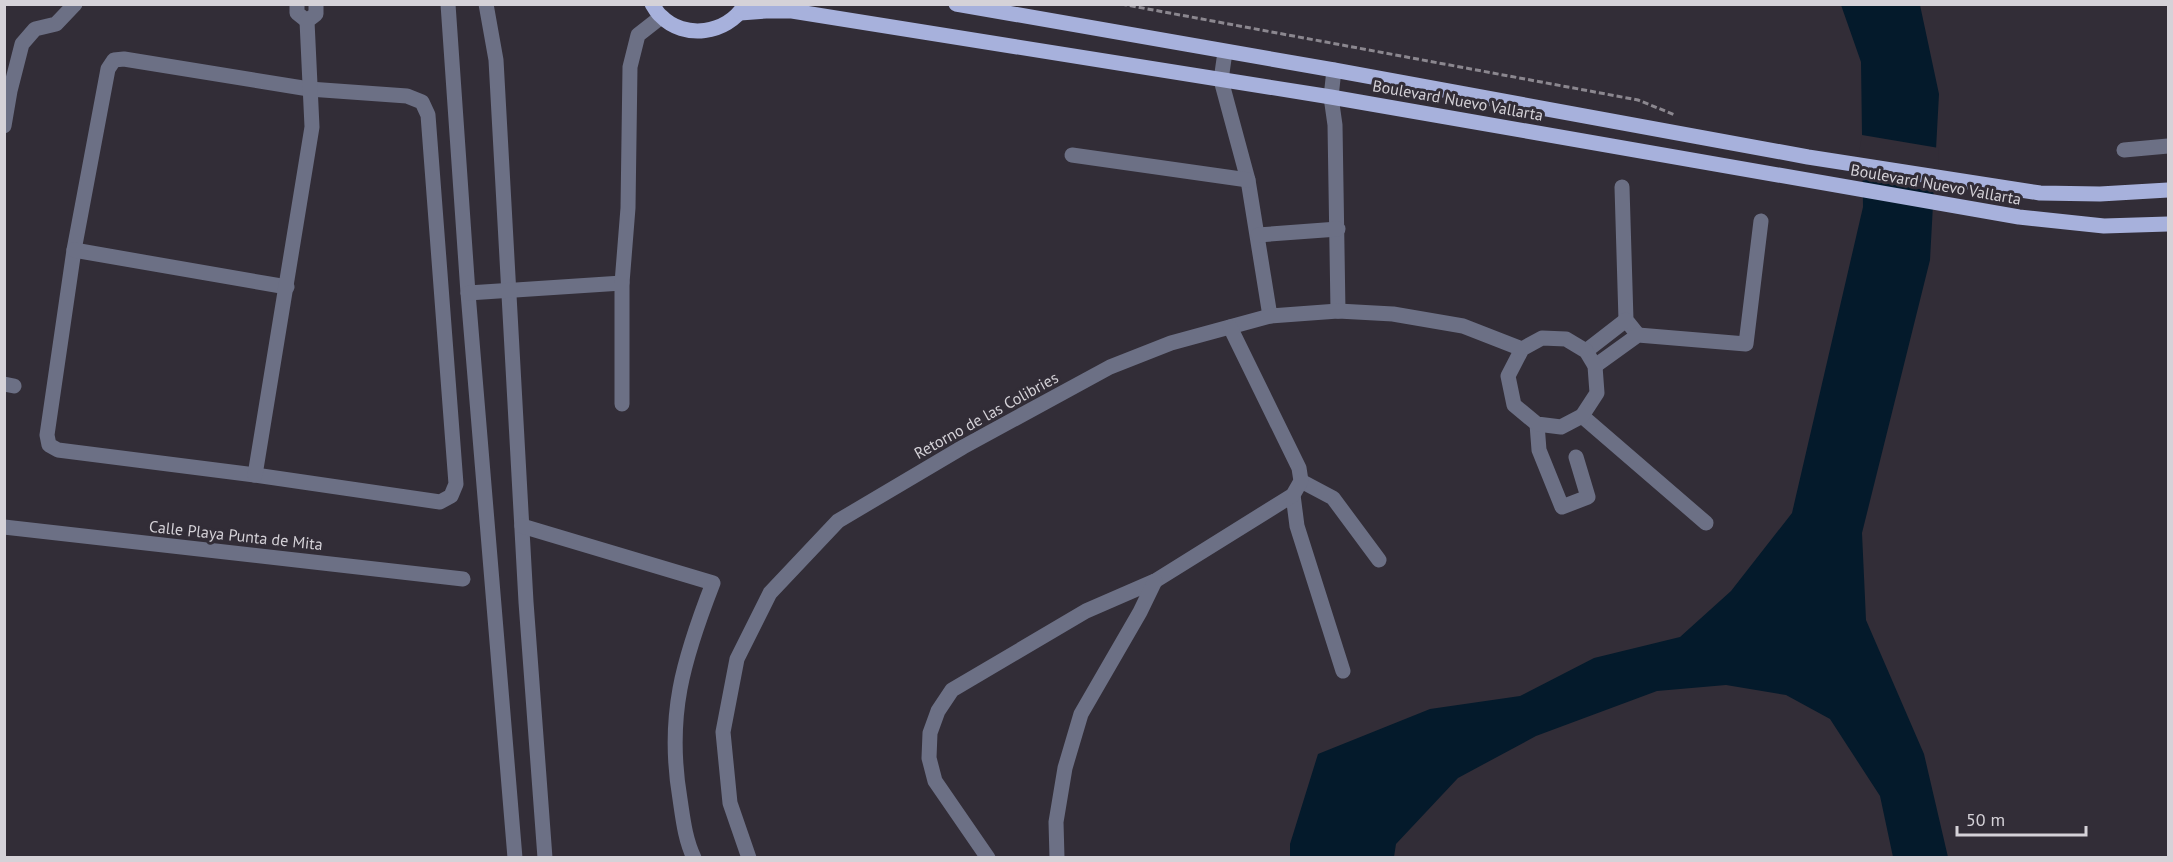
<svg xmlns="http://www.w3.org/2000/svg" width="2173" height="862" viewBox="0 0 2173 862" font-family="'PT Sans',sans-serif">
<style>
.water{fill:#041a2b}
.pier{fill:#322d37}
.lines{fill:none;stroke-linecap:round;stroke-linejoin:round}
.path{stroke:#8b878f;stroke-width:3;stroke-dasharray:6 3;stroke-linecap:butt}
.minor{stroke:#6c7085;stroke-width:15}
.major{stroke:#a7b1dc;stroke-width:15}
.labels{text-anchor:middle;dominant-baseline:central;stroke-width:6;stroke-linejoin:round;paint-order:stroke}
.street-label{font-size:16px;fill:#d5d2d8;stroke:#322d37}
</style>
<rect width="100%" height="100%" fill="#322d37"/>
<!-- water -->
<path class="water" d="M 1841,5 L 1920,5 L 1939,94 L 1930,260 L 1862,533 L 1866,620 L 1924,754 L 1948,857 L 1893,857 L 1880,796 L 1830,719 L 1786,695 L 1726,685 L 1657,691 L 1536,736 L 1458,778 L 1396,844 L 1394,857 L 1290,857 L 1290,844 L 1318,754 L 1430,709 L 1520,696 L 1594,658 L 1680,637 L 1731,591 L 1792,513 L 1863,207 L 1861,62 Z"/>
<!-- pier -->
<path class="pier" d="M 1862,135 L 1939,148 L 1937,192 L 1860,179 L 1859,153 Z"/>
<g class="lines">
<!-- path -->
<path class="path" d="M 1121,4 L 1638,100 L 1675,115"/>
<!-- minor -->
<g class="minor">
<path d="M 297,4 L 297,13 L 307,21"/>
<path d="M 448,4 L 468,293 L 515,858"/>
<path d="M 486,4 L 496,60 L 526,602 L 545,858"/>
<path d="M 1225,52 L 1221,80 L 1248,180 L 1270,316"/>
<path d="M 124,59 L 309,89 L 407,96 L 422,102 L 428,115 L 456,484 L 451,496 L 440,502 L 255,475 L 58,450 L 49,445 L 47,435 L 74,250 L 108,69 L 114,60 Z"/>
<path d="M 1334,70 L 1331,97 L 1335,125 L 1338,311"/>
<path d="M 4,126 L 10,91 L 22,44 L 35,29 L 56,24 L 75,4"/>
<path d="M 2124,150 L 2168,146"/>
<path d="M 1072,155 L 1248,180"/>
<path d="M 1622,187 L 1626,320 L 1638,335"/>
<path d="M 1258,235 L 1338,229"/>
<path d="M 74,250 L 287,287"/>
<path d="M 468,293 L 622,283"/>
<path d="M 1586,351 L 1626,320"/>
<path d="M 1595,366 L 1638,335 L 1746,344 L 1761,221"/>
<path d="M 4,384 L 14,386"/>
<path d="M 622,404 L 622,283 L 628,208 L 630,67 L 638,35 L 661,17"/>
<path d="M 1582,416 L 1706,523"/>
<path d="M 1537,424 L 1539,450 L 1562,507 L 1588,497 L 1576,457"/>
<path d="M 255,475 L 312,127 L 307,21 L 316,14 L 316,4"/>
<path d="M 1301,481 L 1333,498 L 1379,560"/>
<path d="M 1293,495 L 1297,526 L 1343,671"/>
<path d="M 522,526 L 713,583 C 683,660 666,716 680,799 C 683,819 685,839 694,858"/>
<path d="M 4,527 L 463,579"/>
<path d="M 749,858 L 730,803 L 723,732 L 737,659 L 770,593 L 838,521 L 963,447 L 1110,367 L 1171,343 L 1270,316 L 1338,311 L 1393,314 L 1463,326 L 1522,349 L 1542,338 L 1566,339 L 1586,351 L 1595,366 L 1597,393 L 1582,416 L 1561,427 L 1537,424 L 1514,405 L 1508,376 L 1522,349"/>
<path d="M 988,858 L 935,781 L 929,758 L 930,733 L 938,711 L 952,690 L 1086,611 L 1155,581 L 1293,495 L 1301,481 L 1299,468 L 1230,327"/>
<path d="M 1057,858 L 1056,822 L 1065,768 L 1081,714 L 1140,612 L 1155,581"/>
</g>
<!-- major -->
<g class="major">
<path d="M 652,4 C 655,8 657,13 661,16 C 684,40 727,34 744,6"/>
<path d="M 956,4 L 1334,70 L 1808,157 L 2040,193 L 2100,194 L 2168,190"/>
<path d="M 740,13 L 766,11 L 792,11 L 1331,97 L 2019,217 L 2104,226 L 2168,224"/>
</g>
</g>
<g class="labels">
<!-- street labels -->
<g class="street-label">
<text transform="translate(1458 100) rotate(10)">Boulevard Nuevo Vallarta</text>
<text transform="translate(1936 184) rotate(10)">Boulevard Nuevo Vallarta</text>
<text transform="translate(986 415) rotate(-29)">Retorno de las Colibries</text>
<text transform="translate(236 535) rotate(6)">Calle Playa Punta de Mita</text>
</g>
</g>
<!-- border -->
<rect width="2173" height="862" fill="none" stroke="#d5d2d8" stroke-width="12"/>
<!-- scale -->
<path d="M1957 826v9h129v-9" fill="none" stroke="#d5d2d8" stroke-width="3"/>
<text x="1966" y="826" font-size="18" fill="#d5d2d8" stroke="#322d37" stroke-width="4.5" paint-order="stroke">50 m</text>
</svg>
